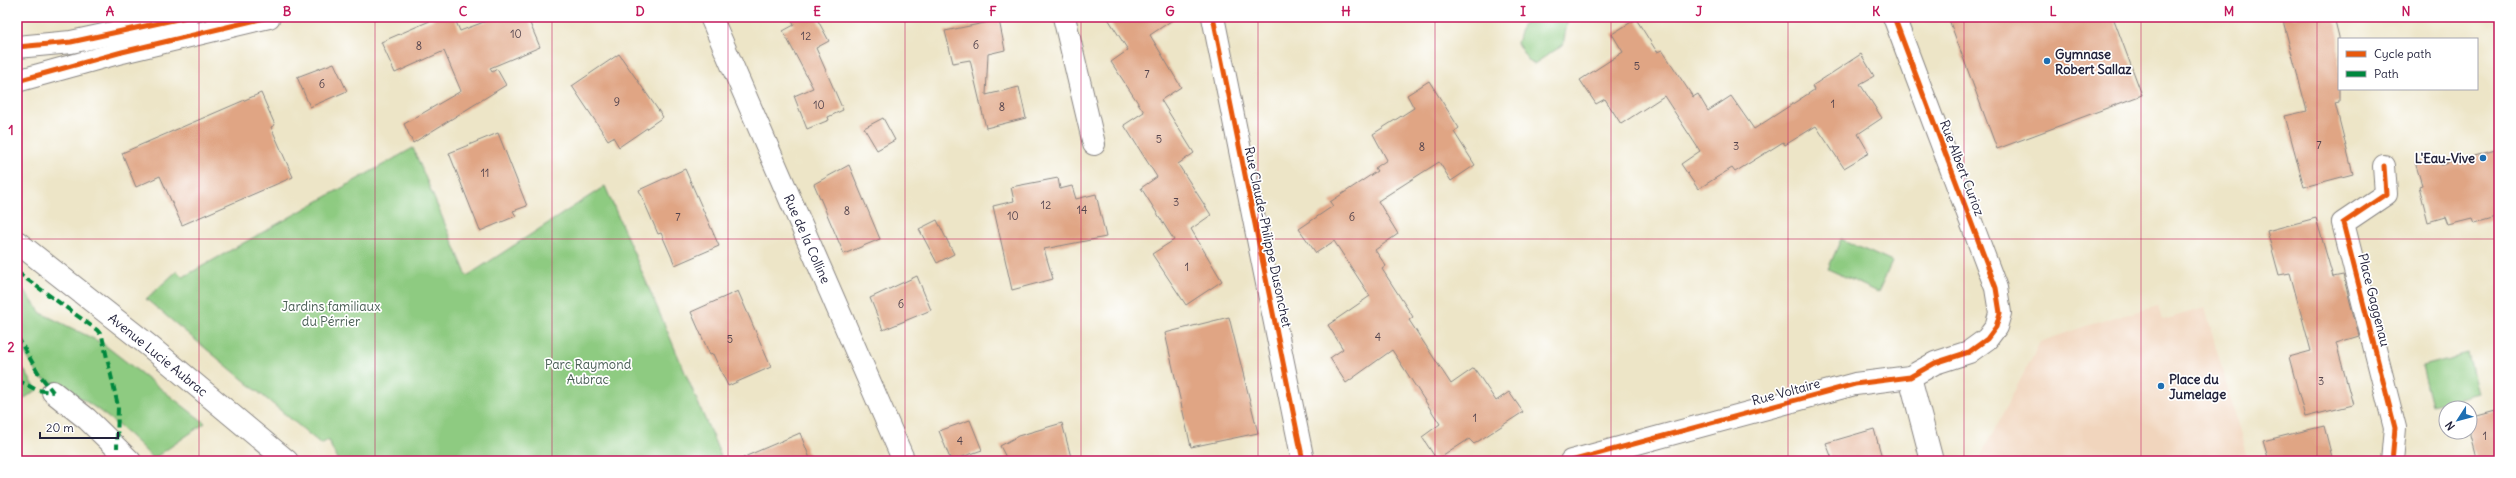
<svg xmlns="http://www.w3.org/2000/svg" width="2516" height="478" viewBox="0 0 2516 478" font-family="Delius,sans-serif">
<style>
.built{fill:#f1d5bd}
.green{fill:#8ecb81;stroke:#58765e}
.building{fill:#e0a584}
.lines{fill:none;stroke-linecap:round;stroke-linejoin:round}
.street-casing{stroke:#888481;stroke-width:24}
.secondary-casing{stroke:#888481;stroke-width:24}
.primary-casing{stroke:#888481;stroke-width:24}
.street{stroke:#fff;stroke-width:22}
.secondary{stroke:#fff;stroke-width:22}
.primary{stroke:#fff;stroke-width:22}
.quiet{stroke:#00873e;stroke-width:4;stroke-dasharray:8 4;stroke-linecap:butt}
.cycleway-casing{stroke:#fff;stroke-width:8}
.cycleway{stroke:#e8590c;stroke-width:5}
.grid{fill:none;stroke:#c2185b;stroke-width:1;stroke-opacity:0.55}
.poi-dot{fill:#1f6fb2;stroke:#fff;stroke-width:1.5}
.labels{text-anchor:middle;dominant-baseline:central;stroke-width:3.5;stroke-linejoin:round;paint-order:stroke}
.number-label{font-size:11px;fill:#52434d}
.poi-label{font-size:13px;font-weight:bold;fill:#22223b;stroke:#fff;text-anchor:start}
.street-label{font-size:13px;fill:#22223b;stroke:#fff}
.park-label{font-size:13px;fill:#485d54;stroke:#fff}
.neatline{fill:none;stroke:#c2185b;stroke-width:1.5}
.grid-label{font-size:13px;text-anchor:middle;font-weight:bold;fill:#c2185b}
</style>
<rect width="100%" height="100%" fill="#fff"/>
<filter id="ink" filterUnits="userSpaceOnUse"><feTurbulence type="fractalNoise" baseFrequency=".025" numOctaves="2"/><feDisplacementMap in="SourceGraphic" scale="8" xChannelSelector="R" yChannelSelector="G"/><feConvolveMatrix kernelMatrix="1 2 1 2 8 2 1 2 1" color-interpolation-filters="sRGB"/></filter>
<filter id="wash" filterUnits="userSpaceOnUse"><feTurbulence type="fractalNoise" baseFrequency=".012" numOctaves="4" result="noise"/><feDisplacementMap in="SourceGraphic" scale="16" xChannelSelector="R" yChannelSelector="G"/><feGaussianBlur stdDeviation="0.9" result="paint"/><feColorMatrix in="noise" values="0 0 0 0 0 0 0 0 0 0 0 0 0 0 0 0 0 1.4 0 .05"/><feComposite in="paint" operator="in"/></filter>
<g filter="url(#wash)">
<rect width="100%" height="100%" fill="#ede5c7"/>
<!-- built -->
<path class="built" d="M 2158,306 L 2162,320 L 2205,308 L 2248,461 L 1978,461 L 2040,342 L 2089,325 Z"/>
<!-- green -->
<g class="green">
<path d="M 1534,17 L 1568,18 L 1563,45 L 1534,64 L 1529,62 L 1517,43 L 1522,25 Z"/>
<path d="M 413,148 L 467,276 L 605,186 L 723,461 L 338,461 L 328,440 L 321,444 L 146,299 L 177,271 L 183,277 Z"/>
<path d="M 1841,239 L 1892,262 L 1878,292 L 1828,269 Z"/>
<path d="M 17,281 L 41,313 L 102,343 L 205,423 L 153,459 C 129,431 75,388 40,378 L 17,340 Z"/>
<path d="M 2468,354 L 2478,393 L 2432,405 L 2422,366 Z"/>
<path d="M 17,359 L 37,390 L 17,403 Z"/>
</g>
<g id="blocks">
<!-- building -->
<g class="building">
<path d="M 439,17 L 454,17 L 460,31 L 497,17 L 525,17 L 529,21 L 540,47 L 490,68 L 492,72 L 497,69 L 506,85 L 413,143 L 404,124 L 461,91 L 444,51 L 395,73 L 381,42 Z"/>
<path d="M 790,17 L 816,17 L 829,41 L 816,48 L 843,110 L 828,117 L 829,120 L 807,129 L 794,96 L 813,88 L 783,31 L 794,25 Z"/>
<path d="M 1107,17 L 1177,17 L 1150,35 L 1181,87 L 1161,100 L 1194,153 L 1178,164 L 1211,215 L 1191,229 L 1222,281 L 1186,305 L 1152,254 L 1174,240 L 1141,188 L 1157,177 L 1124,125 L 1144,112 L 1111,62 L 1128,50 Z"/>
<path d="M 1948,17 L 2113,17 L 2142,95 L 1997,149 Z"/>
<path d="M 2282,17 L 2334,17 L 2339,37 L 2339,102 L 2335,103 L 2353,174 L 2304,187 L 2285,116 L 2307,111 Z"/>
<path d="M 1636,19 L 1657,52 L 1662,50 L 1693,97 L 1698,94 L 1708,111 L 1731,96 L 1754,129 L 1814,90 L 1812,86 L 1861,54 L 1874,76 L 1860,84 L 1882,118 L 1858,134 L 1869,153 L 1844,168 L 1816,126 L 1785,145 L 1783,142 L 1735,172 L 1732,168 L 1698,189 L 1681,164 L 1700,151 L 1664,96 L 1621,124 L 1605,99 L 1596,104 L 1580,80 L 1623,52 L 1612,34 Z"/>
<path d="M 999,20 L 1005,50 L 988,54 L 986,95 L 1019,87 L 1026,118 L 986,128 L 970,60 L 953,63 L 945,31 Z"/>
<path d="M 619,54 L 663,117 L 619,147 L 613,137 L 608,140 L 572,86 Z"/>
<path d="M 334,63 L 347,91 L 310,107 L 297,77 Z"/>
<path d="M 1429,81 L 1459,128 L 1454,132 L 1475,165 L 1451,181 L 1439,162 L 1378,201 L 1398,234 L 1375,250 L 1386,266 L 1382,269 L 1413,317 L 1409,320 L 1451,384 L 1474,368 L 1496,401 L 1509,392 L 1523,412 L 1474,444 L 1469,439 L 1437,460 L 1422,437 L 1440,424 L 1392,350 L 1346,383 L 1330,358 L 1343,349 L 1328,325 L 1370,296 L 1334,241 L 1316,253 L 1299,229 L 1333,206 L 1330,202 L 1377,171 L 1375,168 L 1387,160 L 1373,134 L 1414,108 L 1407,95 Z"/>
<path d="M 261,93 L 275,125 L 271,127 L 293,177 L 182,225 L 160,176 L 136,187 L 122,153 Z"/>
<path d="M 883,118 L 895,140 L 877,150 L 864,128 Z"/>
<path d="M 498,133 L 527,206 L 513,211 L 516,216 L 480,231 L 449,153 Z"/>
<path d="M 2499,149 L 2499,217 L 2474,224 L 2472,219 L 2448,225 L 2445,217 L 2428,222 L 2419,186 L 2422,185 L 2415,162 L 2438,157 L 2441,165 Z"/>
<path d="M 849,165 L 880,239 L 844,254 L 814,184 Z"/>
<path d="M 685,169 L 719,246 L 675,265 L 661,233 L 658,234 L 639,190 Z"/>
<path d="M 1058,178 L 1060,189 L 1072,186 L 1076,199 L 1096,194 L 1106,237 L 1044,249 L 1053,279 L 1012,290 L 993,206 L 1014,201 L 1011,187 Z"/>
<path d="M 2316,218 L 2333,277 L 2343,275 L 2359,336 L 2336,343 L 2353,405 L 2305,417 L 2289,357 L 2311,351 L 2290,273 L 2279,275 L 2267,231 Z"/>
<path d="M 937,220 L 954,254 L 937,263 L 919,229 Z"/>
<path d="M 917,276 L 931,310 L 883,330 L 870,298 Z"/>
<path d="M 738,291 L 771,367 L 728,386 L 713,354 L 710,355 L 691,312 Z"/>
<path d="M 1229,317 L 1258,433 L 1191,447 L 1165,333 Z"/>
<path d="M 2499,410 L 2499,461 L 2477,461 L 2470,435 L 2470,418 Z"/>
<path d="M 970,420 L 982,450 L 951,461 L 939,431 Z"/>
<path d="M 1062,423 L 1072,461 L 1008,461 L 1000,446 L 1018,436 Z"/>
<path d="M 2324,426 L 2333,461 L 2269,461 L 2263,441 Z"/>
<path d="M 1874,429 L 1883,461 L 1833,461 L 1826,443 Z"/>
<path d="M 800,433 L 811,461 L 735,461 Z"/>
</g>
</g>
</g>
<g filter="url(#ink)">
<use href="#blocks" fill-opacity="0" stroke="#888481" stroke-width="1"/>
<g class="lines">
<defs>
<g id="street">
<path d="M 711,17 L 904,461"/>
<path d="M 1064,17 L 1094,144"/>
<path d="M 1213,17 L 1303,461"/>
<path d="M 2384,166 L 2386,194 L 2343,223 L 2395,428 L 2392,461"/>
<path d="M 1910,377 L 1932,461"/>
<path d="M 53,392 L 87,419 L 130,461"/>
<path d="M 1571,461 L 1855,384 L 1910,377 L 1935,363 L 1969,352 L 1987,339 L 1996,327 L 2000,313 L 1996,288 L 1894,17"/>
</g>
<path id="secondary" d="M 17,242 L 148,345 L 287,461"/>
<g id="primary">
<path d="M 17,47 L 71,42 L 187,17"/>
<path d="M 17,81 L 122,52 L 269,17"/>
</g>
</defs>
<!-- street casing -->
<use href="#street" class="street-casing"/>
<!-- secondary casing -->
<use href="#secondary" class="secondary-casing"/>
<!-- primary casing -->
<use href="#primary" class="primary-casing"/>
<!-- street -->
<use href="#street" class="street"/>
<!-- secondary -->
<use href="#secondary" class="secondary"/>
<!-- primary -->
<use href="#primary" class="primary"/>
<!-- quiet -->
<g class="quiet">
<path d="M 17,272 L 97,330 L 102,336 L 118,406 L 117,448"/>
<path d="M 17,336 L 39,374 L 53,392"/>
<path d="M 17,380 L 37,390 L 53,392"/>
</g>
<defs>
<g id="cycleway">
<path d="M 1213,17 L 1303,461"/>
<path d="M 17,47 L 71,42 L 187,17"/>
<path d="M 17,81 L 122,52 L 269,17"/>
<path d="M 2384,166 L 2386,194 L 2343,223 L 2395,428 L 2392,461"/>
<path d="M 1571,461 L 1855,384 L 1910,377 L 1935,363 L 1969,352 L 1987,339 L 1996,327 L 2000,313 L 1996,288 L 1894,17"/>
</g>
</defs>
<!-- cycleway casing -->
<use href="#cycleway" class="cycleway-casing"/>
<!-- cycleway -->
<use href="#cycleway" class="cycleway"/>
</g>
</g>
<!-- grid -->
<path class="grid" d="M 199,17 L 199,461M 375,17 L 375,461M 552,17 L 552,461M 728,17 L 728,461M 905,17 L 905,461M 1081,17 L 1081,461M 1258,17 L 1258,461M 1435,17 L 1435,461M 1611,17 L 1611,461M 1788,17 L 1788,461M 1964,17 L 1964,461M 2141,17 L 2141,461M 2317,17 L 2317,461M 17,239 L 2499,239"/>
<!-- markers -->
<g class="poi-dot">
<circle cx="2047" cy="61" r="4"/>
<circle cx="2483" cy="158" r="4"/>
<circle cx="2161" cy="386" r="4"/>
</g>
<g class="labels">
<!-- number labels -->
<g class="number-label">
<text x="516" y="34">10</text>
<text x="806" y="36">12</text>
<text x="976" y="45">6</text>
<text x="419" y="46">8</text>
<text x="1637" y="66">5</text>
<text x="1147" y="74">7</text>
<text x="322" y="84">6</text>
<text x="617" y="102">9</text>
<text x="1833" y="104">1</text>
<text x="819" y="105">10</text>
<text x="1002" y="107">8</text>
<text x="1159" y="139">5</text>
<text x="2319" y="145">7</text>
<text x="1736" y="146">3</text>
<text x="1422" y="147">8</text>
<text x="485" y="173">11</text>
<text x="1176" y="202">3</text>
<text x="1046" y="205">12</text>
<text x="1082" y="210">14</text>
<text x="847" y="211">8</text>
<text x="1013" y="216">10</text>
<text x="678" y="217">7</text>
<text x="1352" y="217">6</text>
<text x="1187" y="267">1</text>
<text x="901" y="304">6</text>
<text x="1378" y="337">4</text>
<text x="730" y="339">5</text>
<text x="2321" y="381">3</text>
<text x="1475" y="418">1</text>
<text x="2485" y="436">1</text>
<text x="960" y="441">4</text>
</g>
<!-- poi labels -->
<g class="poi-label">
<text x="2055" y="54">Gymnase<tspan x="2055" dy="15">Robert Sallaz</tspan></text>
<text x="2475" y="158" text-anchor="end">L'Eau-Vive</text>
<text x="2169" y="379">Place du<tspan x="2169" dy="15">Jumelage</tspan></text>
</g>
<!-- street labels -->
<g class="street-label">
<text transform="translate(1962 168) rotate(69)">Rue Albert Curioz</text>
<text transform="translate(1268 237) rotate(78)">Rue Claude-Philippe Dusonchet</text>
<text transform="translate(807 239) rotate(66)">Rue de la Colline</text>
<text transform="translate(2374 300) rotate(76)">Place Gaggenau</text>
<text transform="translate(158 355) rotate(39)">Avenue Lucie Aubrac</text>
<text transform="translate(1786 392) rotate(-15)">Rue Voltaire</text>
</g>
<!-- park labels -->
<g class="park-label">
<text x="331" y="306">Jardins familiaux<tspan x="331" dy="15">du Pérrier</tspan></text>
<text x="588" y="364">Parc Raymond<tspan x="588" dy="15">Aubrac</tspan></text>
</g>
</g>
<!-- margin -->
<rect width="2516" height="478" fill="none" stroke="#fff" stroke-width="44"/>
<!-- legend -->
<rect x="2338" y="38" width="140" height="52" fill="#ffffff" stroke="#a7a7b1"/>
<rect x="2346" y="51" width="20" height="6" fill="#e8590c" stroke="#a7a7b1"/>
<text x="2374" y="58" font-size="12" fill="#22223b">Cycle path</text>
<rect x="2346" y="71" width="20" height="6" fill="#00873e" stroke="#a7a7b1"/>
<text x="2374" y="78" font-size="12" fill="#22223b">Path</text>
<!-- north arrow -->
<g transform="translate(2458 420) rotate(234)"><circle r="19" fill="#ffffff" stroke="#a7a7b1"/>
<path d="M0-3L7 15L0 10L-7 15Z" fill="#1f6fb2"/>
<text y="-6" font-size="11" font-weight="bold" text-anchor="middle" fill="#22223b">N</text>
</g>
<!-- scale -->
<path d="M40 432v6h78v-6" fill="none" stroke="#22223b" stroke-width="2"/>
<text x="46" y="432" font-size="12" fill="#22223b" stroke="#ffffff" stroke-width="3" paint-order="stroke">20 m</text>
<rect x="22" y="22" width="2472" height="434" class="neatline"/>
<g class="grid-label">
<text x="110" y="16">A</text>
<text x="287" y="16">B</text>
<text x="463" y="16">C</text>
<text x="640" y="16">D</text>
<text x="817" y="16">E</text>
<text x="993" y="16">F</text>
<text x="1170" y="16">G</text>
<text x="1346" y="16">H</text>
<text x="1523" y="16">I</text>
<text x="1699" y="16">J</text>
<text x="1876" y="16">K</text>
<text x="2053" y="16">L</text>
<text x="2229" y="16">M</text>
<text x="2406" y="16">N</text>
<text x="11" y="135">1</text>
<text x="11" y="352">2</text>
</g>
</svg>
